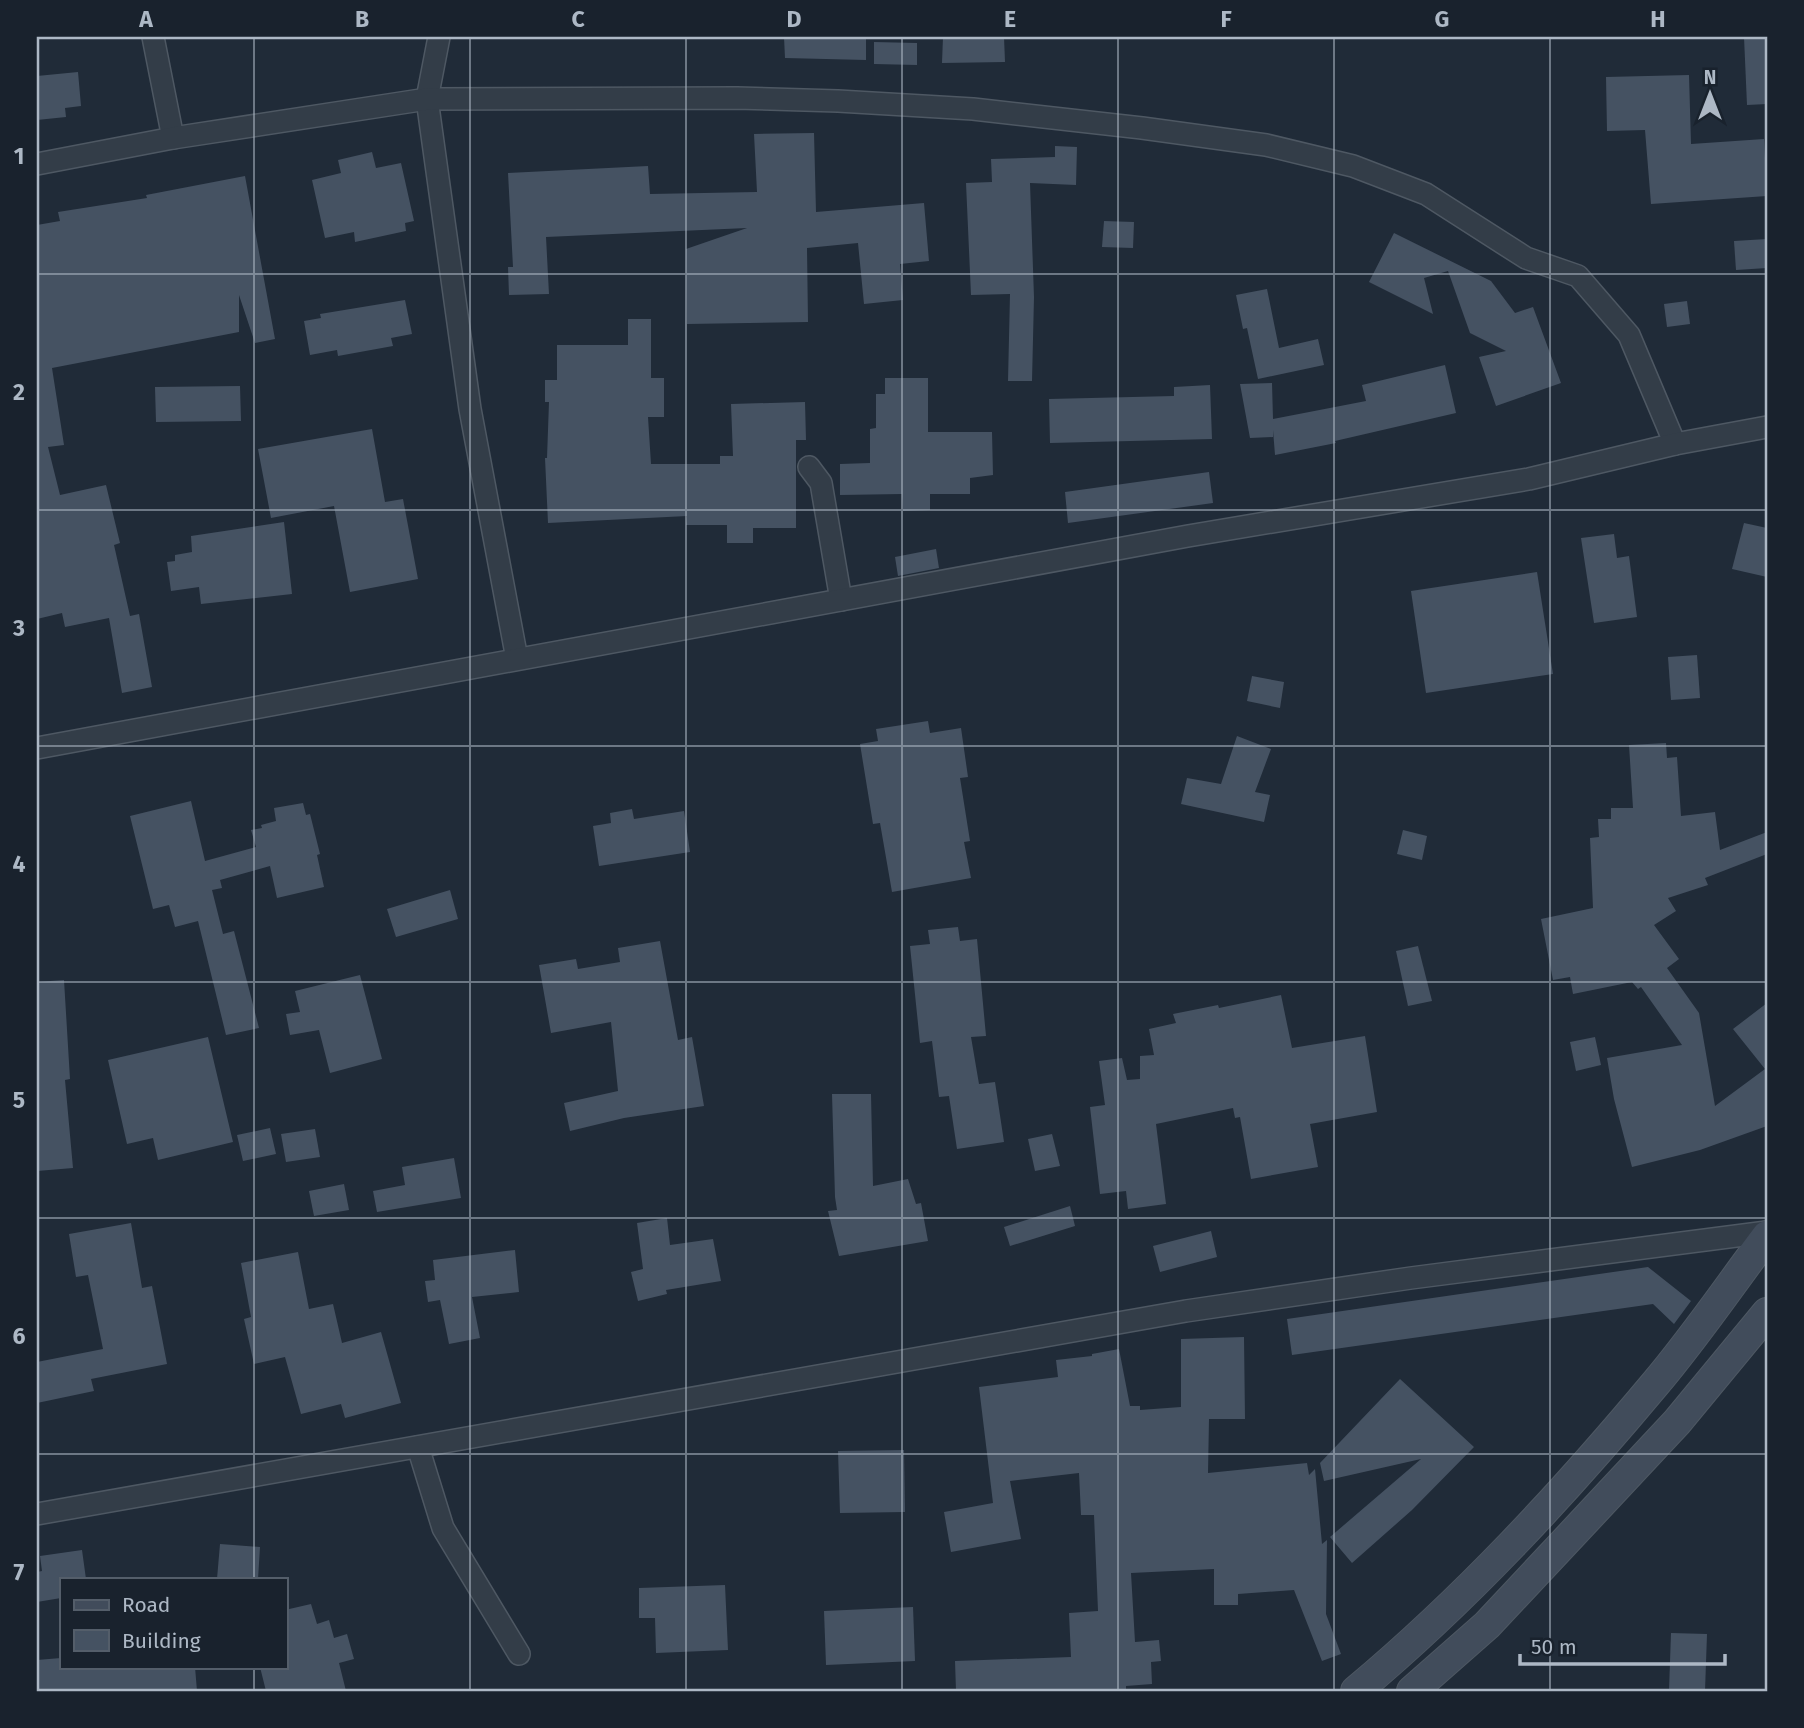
<svg xmlns="http://www.w3.org/2000/svg" width="1804" height="1728" viewBox="0 0 1804 1728" font-family="'Fira Sans',sans-serif">
<style>
.building{fill:#455262}
.lines{fill:none;stroke-linecap:round;stroke-linejoin:round}
.street-casing{stroke:#4e5863;stroke-width:24}
.secondary-casing{stroke:#4e5863;stroke-width:32}
.street{stroke:#333d48;stroke-width:21}
.secondary{stroke:#414c5b;stroke-width:30}
.grid{fill:none;stroke:#adb8c5;stroke-width:2;stroke-opacity:0.55}
.neatline{fill:none;stroke:#adb8c5;stroke-width:2.5}
.grid-label{font-size:23px;text-anchor:middle;font-weight:bold;fill:#adb8c5}
</style>
<rect width="100%" height="100%" fill="#202b38"/>
<!-- building -->
<g class="building">
<path d="M 784,37 L 866,37 L 866,60 L 785,58 Z"/>
<path d="M 943,37 L 1004,37 L 1005,62 L 942,63 Z"/>
<path d="M 1744,37 L 1767,37 L 1767,104 L 1747,105 Z"/>
<path d="M 874,42 L 917,43 L 917,65 L 874,64 Z"/>
<path d="M 78,72 L 81,106 L 65,108 L 66,117 L 37,120 L 37,76 Z"/>
<path d="M 1689,75 L 1691,144 L 1764,139 L 1767,196 L 1651,204 L 1645,130 L 1607,131 L 1606,77 Z"/>
<path d="M 814,133 L 816,212 L 924,203 L 929,261 L 900,264 L 903,300 L 864,304 L 858,243 L 807,248 L 808,322 L 687,324 L 686,249 L 747,228 L 546,237 L 549,294 L 509,295 L 508,267 L 513,267 L 508,173 L 648,166 L 650,194 L 757,192 L 754,134 Z"/>
<path d="M 1055,146 L 1077,147 L 1076,185 L 1030,183 L 1034,297 L 1032,381 L 1008,381 L 1010,294 L 971,295 L 966,183 L 992,182 L 991,159 L 1055,157 Z"/>
<path d="M 372,152 L 376,168 L 401,163 L 414,221 L 405,223 L 406,231 L 355,242 L 354,232 L 325,238 L 312,180 L 341,173 L 338,160 Z"/>
<path d="M 245,176 L 275,339 L 255,343 L 239,295 L 239,332 L 52,368 L 64,445 L 48,447 L 60,495 L 106,485 L 120,543 L 114,545 L 130,616 L 139,614 L 152,687 L 122,693 L 109,618 L 65,627 L 62,613 L 37,619 L 37,225 L 60,221 L 58,212 L 147,198 L 146,195 Z"/>
<path d="M 1104,221 L 1134,222 L 1133,248 L 1102,247 Z"/>
<path d="M 1394,233 L 1491,281 L 1515,313 L 1533,307 L 1561,383 L 1496,406 L 1479,357 L 1506,351 L 1470,333 L 1448,271 L 1424,278 L 1433,314 L 1369,282 Z"/>
<path d="M 1767,239 L 1767,268 L 1736,270 L 1734,241 Z"/>
<path d="M 1267,289 L 1279,348 L 1318,339 L 1324,365 L 1258,379 L 1247,328 L 1243,329 L 1236,295 Z"/>
<path d="M 405,300 L 412,334 L 391,338 L 393,346 L 338,356 L 337,350 L 310,355 L 304,321 L 321,318 L 320,314 Z"/>
<path d="M 1687,301 L 1690,324 L 1667,327 L 1664,304 Z"/>
<path d="M 628,319 L 651,319 L 651,378 L 664,378 L 664,417 L 648,417 L 651,464 L 720,464 L 720,456 L 733,456 L 731,404 L 805,402 L 806,440 L 796,440 L 796,528 L 753,528 L 753,543 L 727,543 L 727,525 L 686,525 L 687,516 L 548,523 L 545,458 L 547,458 L 549,402 L 545,402 L 545,380 L 557,380 L 557,345 L 628,345 Z"/>
<path d="M 1445,365 L 1456,413 L 1335,441 L 1336,443 L 1275,455 L 1273,430 L 1273,437 L 1250,438 L 1240,384 L 1272,383 L 1273,419 L 1366,401 L 1362,385 Z"/>
<path d="M 885,378 L 928,378 L 928,432 L 992,432 L 993,475 L 970,478 L 970,494 L 930,494 L 930,510 L 903,511 L 902,494 L 840,495 L 840,464 L 870,463 L 870,429 L 876,428 L 876,394 L 885,394 Z"/>
<path d="M 1210,385 L 1212,439 L 1050,443 L 1049,399 L 1174,396 L 1174,387 Z"/>
<path d="M 240,386 L 241,421 L 156,422 L 155,387 Z"/>
<path d="M 372,429 L 385,502 L 403,499 L 418,579 L 350,592 L 334,506 L 271,518 L 258,449 Z"/>
<path d="M 1209,472 L 1213,503 L 1068,523 L 1065,492 Z"/>
<path d="M 284,522 L 292,594 L 201,604 L 199,587 L 171,591 L 167,562 L 175,561 L 175,555 L 192,552 L 191,536 Z"/>
<path d="M 1744,523 L 1767,528 L 1767,577 L 1732,569 Z"/>
<path d="M 1614,534 L 1617,558 L 1629,556 L 1637,617 L 1594,623 L 1581,538 Z"/>
<path d="M 936,549 L 939,568 L 898,576 L 895,557 Z"/>
<path d="M 1537,572 L 1553,674 L 1426,693 L 1411,591 Z"/>
<path d="M 1697,655 L 1700,698 L 1671,700 L 1668,657 Z"/>
<path d="M 1252,676 L 1284,682 L 1280,708 L 1247,701 Z"/>
<path d="M 928,721 L 930,733 L 961,728 L 968,777 L 960,778 L 970,841 L 964,842 L 971,878 L 892,892 L 880,823 L 873,824 L 860,744 L 878,741 L 876,729 Z"/>
<path d="M 1237,736 L 1271,749 L 1255,792 L 1270,795 L 1264,822 L 1181,804 L 1187,778 L 1221,784 Z"/>
<path d="M 1666,743 L 1667,758 L 1677,757 L 1681,816 L 1715,812 L 1720,850 L 1767,832 L 1767,854 L 1705,878 L 1708,885 L 1668,898 L 1676,911 L 1654,925 L 1679,959 L 1667,968 L 1699,1013 L 1715,1106 L 1765,1069 L 1733,1029 L 1767,1003 L 1767,1126 L 1700,1150 L 1632,1167 L 1614,1099 L 1607,1058 L 1682,1045 L 1641,987 L 1638,989 L 1632,982 L 1573,994 L 1570,977 L 1553,980 L 1541,919 L 1593,908 L 1590,838 L 1599,837 L 1598,819 L 1611,819 L 1611,808 L 1633,808 L 1629,745 Z"/>
<path d="M 191,801 L 205,861 L 256,847 L 251,830 L 262,828 L 261,825 L 276,821 L 274,808 L 303,803 L 306,815 L 310,814 L 320,854 L 317,855 L 324,887 L 277,898 L 270,866 L 220,880 L 222,888 L 212,890 L 223,934 L 234,931 L 259,1028 L 226,1035 L 198,921 L 175,927 L 169,905 L 153,909 L 130,816 Z"/>
<path d="M 632,809 L 634,819 L 684,811 L 690,852 L 599,866 L 593,826 L 611,823 L 610,813 Z"/>
<path d="M 1403,830 L 1427,836 L 1422,860 L 1397,854 Z"/>
<path d="M 450,890 L 458,919 L 396,937 L 387,909 Z"/>
<path d="M 958,927 L 960,941 L 977,939 L 986,1036 L 971,1037 L 979,1084 L 995,1082 L 1004,1142 L 957,1149 L 949,1096 L 939,1097 L 932,1041 L 920,1043 L 910,946 L 930,944 L 928,930 Z"/>
<path d="M 660,941 L 678,1040 L 692,1037 L 704,1106 L 624,1118 L 570,1131 L 564,1103 L 618,1091 L 611,1022 L 551,1033 L 539,965 L 576,959 L 578,969 L 620,962 L 618,948 Z"/>
<path d="M 1418,946 L 1432,1001 L 1408,1006 L 1396,951 Z"/>
<path d="M 360,975 L 382,1059 L 330,1073 L 319,1030 L 290,1035 L 286,1014 L 300,1012 L 295,991 Z"/>
<path d="M 64,980 L 70,1079 L 65,1080 L 73,1168 L 37,1171 L 37,982 Z"/>
<path d="M 1281,995 L 1292,1048 L 1365,1036 L 1377,1112 L 1310,1124 L 1318,1167 L 1251,1179 L 1240,1117 L 1235,1118 L 1233,1108 L 1156,1124 L 1166,1204 L 1128,1209 L 1126,1191 L 1100,1194 L 1090,1107 L 1105,1105 L 1099,1061 L 1122,1058 L 1127,1080 L 1140,1079 L 1140,1056 L 1154,1055 L 1149,1029 L 1176,1023 L 1173,1014 L 1218,1005 L 1219,1008 Z"/>
<path d="M 208,1037 L 233,1142 L 158,1160 L 153,1138 L 127,1144 L 108,1060 Z"/>
<path d="M 1595,1037 L 1601,1065 L 1576,1071 L 1570,1042 Z"/>
<path d="M 832,1094 L 871,1094 L 873,1186 L 908,1179 L 916,1204 L 921,1203 L 928,1241 L 839,1256 L 828,1211 L 837,1210 L 835,1197 Z"/>
<path d="M 270,1128 L 276,1154 L 243,1161 L 237,1135 Z"/>
<path d="M 315,1129 L 320,1157 L 286,1162 L 281,1134 Z"/>
<path d="M 1052,1134 L 1060,1166 L 1035,1171 L 1028,1139 Z"/>
<path d="M 454,1158 L 461,1198 L 377,1212 L 373,1191 L 405,1185 L 402,1167 Z"/>
<path d="M 344,1184 L 349,1210 L 314,1216 L 309,1191 Z"/>
<path d="M 1070,1206 L 1075,1226 L 1010,1246 L 1004,1227 Z"/>
<path d="M 667,1218 L 670,1245 L 713,1239 L 721,1281 L 666,1290 L 667,1294 L 638,1301 L 631,1272 L 643,1269 L 637,1223 Z"/>
<path d="M 131,1223 L 142,1288 L 152,1286 L 167,1364 L 91,1379 L 94,1391 L 37,1403 L 37,1362 L 103,1349 L 88,1275 L 76,1277 L 69,1234 Z"/>
<path d="M 1211,1231 L 1217,1257 L 1160,1272 L 1153,1246 Z"/>
<path d="M 515,1250 L 519,1292 L 472,1297 L 480,1338 L 449,1344 L 440,1300 L 428,1302 L 425,1281 L 435,1280 L 433,1260 Z"/>
<path d="M 298,1252 L 309,1309 L 333,1304 L 342,1343 L 381,1332 L 401,1403 L 345,1418 L 341,1404 L 301,1414 L 285,1357 L 254,1364 L 244,1319 L 251,1317 L 241,1263 Z"/>
<path d="M 1648,1267 L 1691,1301 L 1674,1324 L 1653,1304 L 1292,1355 L 1287,1319 Z"/>
<path d="M 1244,1337 L 1245,1419 L 1209,1419 L 1208,1473 L 1307,1463 L 1309,1475 L 1315,1469 L 1322,1544 L 1327,1540 L 1326,1614 L 1341,1654 L 1322,1661 L 1294,1590 L 1238,1594 L 1238,1605 L 1214,1605 L 1214,1569 L 1131,1573 L 1135,1642 L 1159,1640 L 1161,1661 L 1151,1662 L 1152,1684 L 1126,1686 L 1126,1690 L 1111,1691 L 956,1691 L 955,1661 L 1071,1657 L 1069,1613 L 1098,1611 L 1094,1515 L 1081,1515 L 1079,1473 L 1010,1481 L 1021,1539 L 951,1552 L 944,1512 L 993,1503 L 979,1387 L 1058,1377 L 1056,1360 L 1092,1356 L 1092,1354 L 1119,1349 L 1130,1406 L 1140,1406 L 1140,1410 L 1181,1407 L 1181,1339 Z"/>
<path d="M 1400,1379 L 1474,1447 L 1412,1510 L 1352,1563 L 1330,1537 L 1421,1459 L 1324,1481 L 1320,1463 Z"/>
<path d="M 904,1450 L 905,1512 L 840,1513 L 838,1451 Z"/>
<path d="M 220,1544 L 260,1547 L 258,1579 L 217,1579 Z"/>
<path d="M 82,1550 L 86,1579 L 61,1579 L 61,1598 L 37,1602 L 37,1572 L 42,1571 L 40,1556 Z"/>
<path d="M 725,1585 L 728,1650 L 656,1653 L 655,1618 L 639,1618 L 639,1588 Z"/>
<path d="M 311,1604 L 317,1624 L 329,1620 L 334,1638 L 347,1634 L 354,1659 L 339,1663 L 346,1691 L 266,1691 L 260,1667 L 285,1667 L 285,1610 Z"/>
<path d="M 913,1607 L 915,1661 L 826,1665 L 824,1611 Z"/>
<path d="M 1671,1633 L 1707,1634 L 1705,1691 L 1669,1691 Z"/>
<path d="M 61,1658 L 61,1667 L 195,1667 L 197,1691 L 37,1691 L 37,1660 Z"/>
</g>
<g class="lines">
<defs>
<g id="street">
<path d="M 153,37 L 173,138"/>
<path d="M 439,37 L 427,99 L 470,409 L 517,659"/>
<path d="M 37,164 L 173,138 L 427,99 L 737,98 L 838,101 L 973,109 L 1142,128 L 1266,145 L 1353,166 L 1426,194 L 1526,258 L 1578,276 L 1629,335 L 1675,444"/>
<path d="M 809,467 L 821,483 L 841,600"/>
<path d="M 37,748 L 1188,536 L 1529,479 L 1675,444 L 1767,427"/>
<path d="M 418,1447 L 443,1528 L 519,1654"/>
<path d="M 37,1514 L 1186,1311 L 1411,1278 L 1767,1232"/>
</g>
<g id="secondary">
<path d="M 1356,1691 C 1466,1599 1563,1494 1655,1384 C 1695,1337 1730,1285 1767,1236"/>
<path d="M 1412,1691 L 1487,1625 L 1591,1514 L 1677,1422 L 1767,1313"/>
</g>
</defs>
<!-- street casing -->
<use href="#street" class="street-casing"/>
<!-- secondary casing -->
<use href="#secondary" class="secondary-casing"/>
<!-- street -->
<use href="#street" class="street"/>
<!-- secondary -->
<use href="#secondary" class="secondary"/>
</g>
<!-- grid -->
<path class="grid" d="M 254,37 L 254,1579M 470,37 L 470,1691M 686,37 L 686,1691M 902,37 L 902,1691M 1118,37 L 1118,1691M 1334,37 L 1334,1691M 1550,37 L 1550,1691M 37,274 L 1767,274M 37,510 L 1767,510M 37,746 L 1767,746M 37,982 L 1767,982M 37,1218 L 1767,1218M 37,1454 L 1767,1454M 254,1667 L 254,1691"/>
<!-- border -->
<rect width="1804" height="1728" fill="none" stroke="#19222d" stroke-width="77"/>
<!-- legend -->
<rect x="60" y="1578" width="228" height="91" fill="#19222d" stroke="#545e6a" stroke-width="2"/>
<rect x="74" y="1600" width="35" height="10" fill="#414c5b" stroke="#545e6a" stroke-width="2"/>
<text x="122" y="1612" font-size="21" fill="#adb8c5">Road</text>
<rect x="74" y="1630" width="35" height="21" fill="#455262" stroke="#545e6a" stroke-width="2"/>
<text x="122" y="1648" font-size="21" fill="#adb8c5">Building</text>
<!-- north arrow -->
<g transform="translate(1710 94)" stroke="#19222d" stroke-width="5" paint-order="stroke">
<path d="M0-5L12 26L0 18L-12 26Z" fill="#adb8c5"/>
<text y="-10" font-size="19" font-weight="bold" text-anchor="middle" fill="#adb8c5">N</text>
</g>
<!-- scale -->
<path d="M1520 1654v10h205v-10" fill="none" stroke="#adb8c5" stroke-width="3.5"/>
<text x="1531" y="1654" font-size="21" fill="#adb8c5" stroke="#19222d" stroke-width="5" paint-order="stroke">50 m</text>
<rect x="38" y="38" width="1728" height="1652" class="neatline"/>
<g class="grid-label">
<text x="146" y="27">A</text>
<text x="362" y="27">B</text>
<text x="578" y="27">C</text>
<text x="794" y="27">D</text>
<text x="1010" y="27">E</text>
<text x="1226" y="27">F</text>
<text x="1442" y="27">G</text>
<text x="1658" y="27">H</text>
<text x="19" y="164">1</text>
<text x="19" y="400">2</text>
<text x="19" y="636">3</text>
<text x="19" y="872">4</text>
<text x="19" y="1108">5</text>
<text x="19" y="1344">6</text>
<text x="19" y="1580">7</text>
</g>
</svg>
